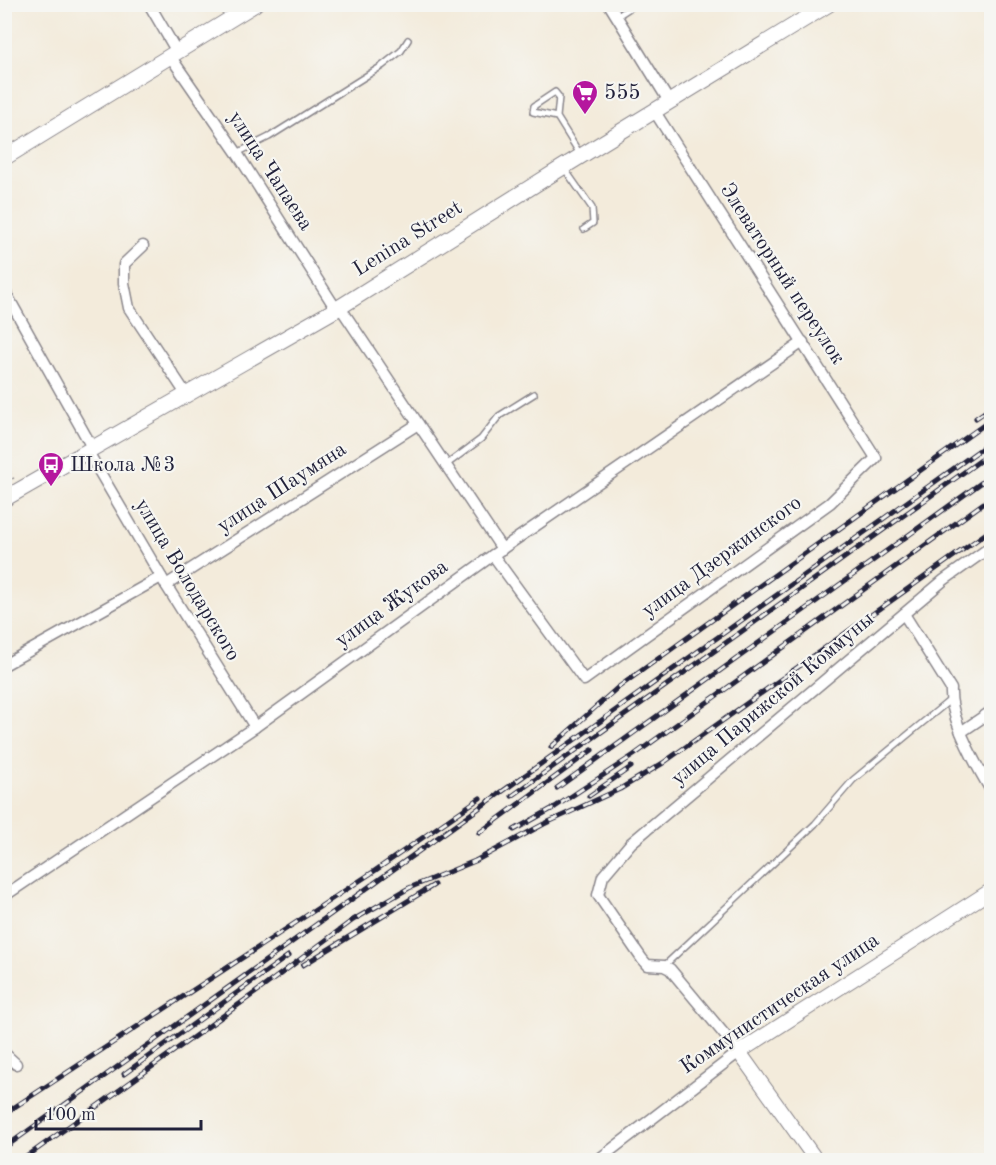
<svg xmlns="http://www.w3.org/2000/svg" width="996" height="1165" viewBox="0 0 996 1165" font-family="'Old Standard TT',serif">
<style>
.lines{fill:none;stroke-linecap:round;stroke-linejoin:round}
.service-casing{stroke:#8a868b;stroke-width:8}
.minor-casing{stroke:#8a868b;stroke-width:13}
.tertiary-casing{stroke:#8a868b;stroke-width:16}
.secondary-casing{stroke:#8a868b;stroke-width:17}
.path{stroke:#8a868b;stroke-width:2;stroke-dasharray:1.5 4.5;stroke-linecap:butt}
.service{stroke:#fff;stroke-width:5}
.minor{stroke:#fff;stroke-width:10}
.tertiary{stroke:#fff;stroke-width:14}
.secondary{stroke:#fff;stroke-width:15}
.rail-casing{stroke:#22223b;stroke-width:5}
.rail{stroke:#f6f6f2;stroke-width:3;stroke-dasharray:9;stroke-linecap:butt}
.labels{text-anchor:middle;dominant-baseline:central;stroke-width:4.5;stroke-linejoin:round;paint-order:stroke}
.poi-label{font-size:21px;fill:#22223b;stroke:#f6f6f2;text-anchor:start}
.street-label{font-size:21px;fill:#22223b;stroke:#f6f6f2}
</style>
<rect width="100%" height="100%" fill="#f6f6f2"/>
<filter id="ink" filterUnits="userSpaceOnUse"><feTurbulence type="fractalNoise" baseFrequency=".0167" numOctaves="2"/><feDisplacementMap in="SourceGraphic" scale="12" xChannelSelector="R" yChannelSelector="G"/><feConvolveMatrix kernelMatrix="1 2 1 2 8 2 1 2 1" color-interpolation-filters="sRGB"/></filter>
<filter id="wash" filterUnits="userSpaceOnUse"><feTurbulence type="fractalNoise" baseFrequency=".008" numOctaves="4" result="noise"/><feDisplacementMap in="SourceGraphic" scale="24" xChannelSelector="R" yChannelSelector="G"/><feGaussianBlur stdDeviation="1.35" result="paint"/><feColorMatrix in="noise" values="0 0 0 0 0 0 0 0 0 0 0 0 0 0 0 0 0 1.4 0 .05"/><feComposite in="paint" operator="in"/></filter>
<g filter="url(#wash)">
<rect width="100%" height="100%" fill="#f3ebdb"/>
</g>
<g filter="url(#ink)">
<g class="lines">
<defs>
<g id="service">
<path d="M 616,17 L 636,4"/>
<path d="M 557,117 L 533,112 L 534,106 L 555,92 L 559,97 L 557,117 L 580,154"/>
<path d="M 237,153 L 269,137 L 382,66 L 401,51 L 408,40"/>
<path d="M 564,168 L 592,208 L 593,223 L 584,229"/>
<path d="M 446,465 L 481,439 L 499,416 L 534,394"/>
<path d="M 664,966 L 815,824 L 853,780 L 950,700"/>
</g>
<g id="minor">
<path d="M 149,4 L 177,52"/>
<path d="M 609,4 L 670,103"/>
<path d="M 170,56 L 237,153 L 336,309"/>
<path d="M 143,246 L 124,264 L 124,283 L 129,308 L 186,394"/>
<path d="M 4,290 L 93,449"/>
<path d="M 340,307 L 502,549"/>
<path d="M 88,452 L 166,585 L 255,727"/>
<path d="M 493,555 L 584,680 L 830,503 L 876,458 L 655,112"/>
<path d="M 166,585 L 418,424"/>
<path d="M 904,614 L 951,689 C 949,718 977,767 992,792"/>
<path d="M 4,665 L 161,577"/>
<path d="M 961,732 L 992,711"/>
<path d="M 4,896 L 255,727 L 493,555 L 803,342"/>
<path d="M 4,1053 L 16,1064"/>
<path d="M 598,1160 L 739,1052 L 670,969 L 664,966 L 647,965 L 642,959 L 598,895 L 603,876 L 631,843 L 944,580 L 992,546"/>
</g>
<path id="tertiary" d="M 816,1160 L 739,1052 L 992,890"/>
<g id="secondary">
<path d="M 4,158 L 255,4"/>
<path d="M 4,499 L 340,307 L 563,167 L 829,4"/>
</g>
</defs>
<!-- service casing -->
<use href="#service" class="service-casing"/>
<!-- minor casing -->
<use href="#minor" class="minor-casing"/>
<!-- tertiary casing -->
<use href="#tertiary" class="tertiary-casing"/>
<!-- secondary casing -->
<use href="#secondary" class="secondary-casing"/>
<!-- path -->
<path class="path" d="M 4,462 L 14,480"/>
<!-- service -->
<use href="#service" class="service"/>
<!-- minor -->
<use href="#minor" class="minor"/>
<!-- tertiary -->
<use href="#tertiary" class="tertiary"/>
<!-- secondary -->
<use href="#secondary" class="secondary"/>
<defs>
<g id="rail">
<path d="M 976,418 L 992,407"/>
<path d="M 551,747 L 616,689 L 992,419"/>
<path d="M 557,788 L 992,475"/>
<path d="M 512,796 L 992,452"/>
<path d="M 589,796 L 631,767"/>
<path d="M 514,830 L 555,807 L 634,755 L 992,497"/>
<path d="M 479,833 L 592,750"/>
<path d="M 303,965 L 434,885"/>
<path d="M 124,1074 L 288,956"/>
<path d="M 4,1114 L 373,872 L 480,798"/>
<path d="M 4,1148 L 992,441"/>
<path d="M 22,1160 L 259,990 L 353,920 L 409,888 L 475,861 L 544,824 L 620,789 L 663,763 L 992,529"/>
</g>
</defs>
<!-- rail casing -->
<use href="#rail" class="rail-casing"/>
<!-- rail -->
<use href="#rail" class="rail"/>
</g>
</g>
<!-- icons -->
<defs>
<symbol id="supermarket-pin" viewBox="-11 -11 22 30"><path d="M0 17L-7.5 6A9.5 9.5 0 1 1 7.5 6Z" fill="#b5179e" stroke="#f6f6f2"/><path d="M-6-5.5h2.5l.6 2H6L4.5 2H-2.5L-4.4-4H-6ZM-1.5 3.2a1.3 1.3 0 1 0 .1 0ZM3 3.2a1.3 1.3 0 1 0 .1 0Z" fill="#fff"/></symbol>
<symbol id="bus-pin" viewBox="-11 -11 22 30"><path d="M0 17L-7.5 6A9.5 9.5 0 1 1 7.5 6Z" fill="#b5179e" stroke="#f6f6f2"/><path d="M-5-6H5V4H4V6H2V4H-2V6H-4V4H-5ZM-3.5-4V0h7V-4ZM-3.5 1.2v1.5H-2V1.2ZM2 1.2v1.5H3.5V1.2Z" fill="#fff"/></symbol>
</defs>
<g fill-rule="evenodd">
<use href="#supermarket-pin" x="570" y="78" width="30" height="40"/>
<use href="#bus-pin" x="36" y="450" width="30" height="40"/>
</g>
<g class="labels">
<!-- poi labels -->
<g class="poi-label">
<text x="604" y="93">555</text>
<text x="70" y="465">Школа №3</text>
</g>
<!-- street labels -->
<g class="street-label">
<text transform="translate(270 171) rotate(57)">улица Чапаева</text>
<text transform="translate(408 239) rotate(-32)">Lenina Street</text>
<text transform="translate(782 274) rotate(57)">Элеваторный переулок</text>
<text transform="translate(282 488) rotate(-33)">улица Шаумяна</text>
<text transform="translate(722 557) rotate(-36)">улица Дзержинского</text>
<text transform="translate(187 580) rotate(59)">улица Володарского</text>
<text transform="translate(392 604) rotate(-36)">улица Жукова</text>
<text transform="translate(773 699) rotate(-40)">улица Парижской Коммуны</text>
<text transform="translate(780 1004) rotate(-34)">Коммунистическая улица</text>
</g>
</g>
<!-- margin -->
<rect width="996" height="1165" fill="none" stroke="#f6f6f2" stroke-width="24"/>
<!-- scale -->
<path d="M36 1120v9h165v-9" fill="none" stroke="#22223b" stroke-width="3"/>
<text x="45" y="1120" font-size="18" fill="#22223b" stroke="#f6f6f2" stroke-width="4.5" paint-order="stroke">100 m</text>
</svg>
